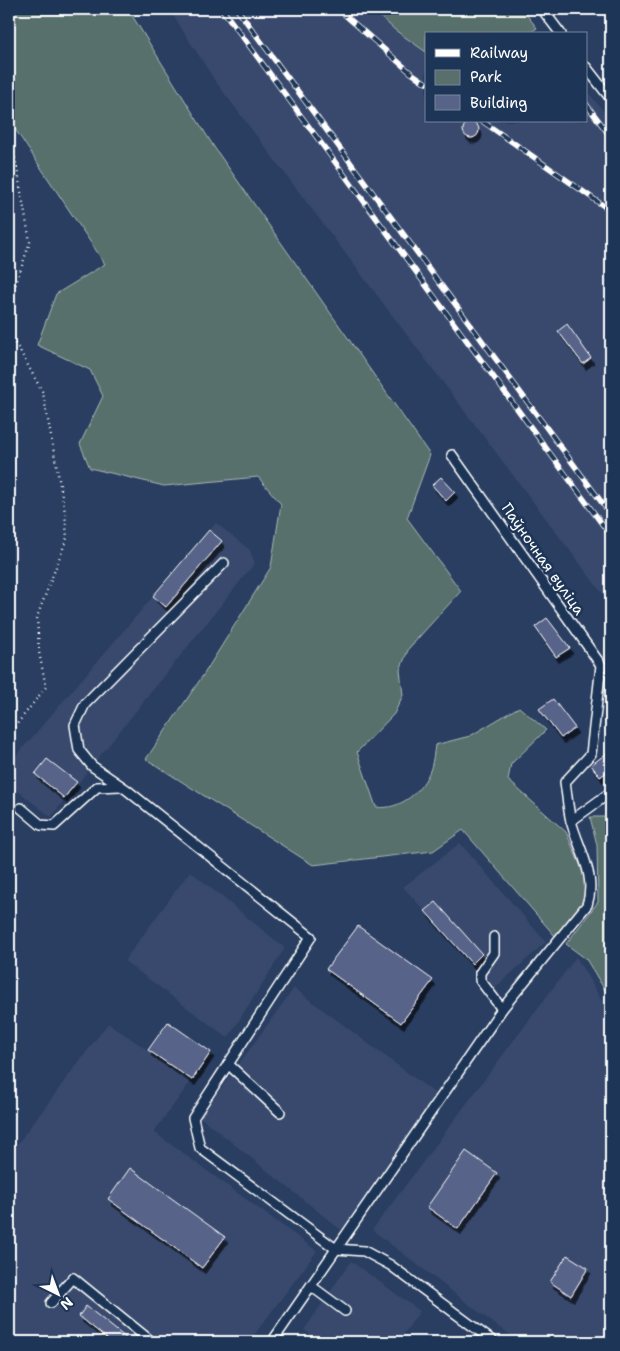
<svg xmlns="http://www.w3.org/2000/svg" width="620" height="1351" viewBox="0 0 620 1351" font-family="'Shantell Sans',sans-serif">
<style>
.built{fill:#37496d}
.green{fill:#586f6c;stroke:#acb7b6}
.building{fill:#58638a;stroke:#fff;filter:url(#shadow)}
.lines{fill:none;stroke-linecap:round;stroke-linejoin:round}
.lane-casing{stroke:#fff;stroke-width:12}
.path{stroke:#fff;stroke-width:2.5;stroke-dasharray:1 4;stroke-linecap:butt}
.lane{stroke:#1d3557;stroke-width:9}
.rail-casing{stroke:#fff;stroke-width:5.5}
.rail{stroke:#1d3557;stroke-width:4;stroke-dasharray:11;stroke-linecap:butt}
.labels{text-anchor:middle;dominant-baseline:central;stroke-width:5;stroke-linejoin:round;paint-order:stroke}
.street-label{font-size:15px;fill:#fff;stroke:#1d3557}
</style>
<defs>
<filter id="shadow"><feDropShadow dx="3" dy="5.5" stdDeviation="0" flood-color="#0009"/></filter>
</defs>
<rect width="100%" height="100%" fill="#293e61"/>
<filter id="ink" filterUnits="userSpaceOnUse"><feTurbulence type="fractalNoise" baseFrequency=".02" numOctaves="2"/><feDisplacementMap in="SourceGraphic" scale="10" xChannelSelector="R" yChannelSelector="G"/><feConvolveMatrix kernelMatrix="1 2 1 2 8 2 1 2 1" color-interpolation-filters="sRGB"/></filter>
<g filter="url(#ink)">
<!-- built -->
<g class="built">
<path d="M 169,9 L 374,9 L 397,31 L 426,52 L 426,121 L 586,121 L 586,89 L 611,121 L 611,605 L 215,81 Z"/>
<path d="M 216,523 L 250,550 L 255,563 L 51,817 L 9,784 L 9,764 Z"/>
<path d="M 460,843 L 546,942 L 495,988 L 403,887 Z"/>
<path d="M 190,871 L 285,948 L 228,1038 L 124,961 Z"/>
<path d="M 576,957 L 611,1016 L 611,1342 L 522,1342 L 497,1326 L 372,1230 Z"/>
<path d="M 294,988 L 444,1100 L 341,1230 L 200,1117 Z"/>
<path d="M 108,1023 L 192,1080 L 154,1132 L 317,1251 L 249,1342 L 9,1342 L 9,1155 Z"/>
<path d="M 351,1261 L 420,1311 L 398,1342 L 322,1342 L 304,1330 Z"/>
</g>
<!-- green -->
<g class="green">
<path d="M 9,9 L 128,9 L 214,147 L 430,455 L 407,518 L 461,591 L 409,648 L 400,670 L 403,695 L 394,714 L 357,752 L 376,807 C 400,811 423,791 431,768 C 433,761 434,752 435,745 L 470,736 L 519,707 L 546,730 L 511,764 L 508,780 L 566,832 L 584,874 L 586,891 L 582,905 L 555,936 L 463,830 L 433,851 L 313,865 L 146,759 L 204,674 L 271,567 L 281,504 L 258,477 L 164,486 L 90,468 L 80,444 L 103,396 L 90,370 L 37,345 L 56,294 L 105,264 L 9,120 Z"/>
<path d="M 372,9 L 522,9 L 537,28 L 528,34 L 426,34 L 426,52 L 395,30 Z"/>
<path d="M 590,817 L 611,817 L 611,1000 L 586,959 L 566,944 L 598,902 L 597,845 Z"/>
</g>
<!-- building -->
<g class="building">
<circle cx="471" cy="130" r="8"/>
<path d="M 567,324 L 591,358 L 583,364 L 558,331 Z"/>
<path d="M 441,477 L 455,492 L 446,501 L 432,485 Z"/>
<path d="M 209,530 L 222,541 L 166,607 L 153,596 Z"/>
<path d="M 547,618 L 570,648 L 556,657 L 535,627 Z"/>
<path d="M 553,699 L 575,728 L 561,738 L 539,709 Z"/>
<path d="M 611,750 L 611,769 L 600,777 L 591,765 Z"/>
<path d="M 47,759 L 77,782 L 64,798 L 35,774 Z"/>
<path d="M 436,902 L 482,954 L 472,964 L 425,911 Z"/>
<path d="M 358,926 L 433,980 L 401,1023 L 326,969 Z"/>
<path d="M 168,1022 L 211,1052 L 192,1080 L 148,1050 Z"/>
<path d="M 466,1151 L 497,1173 L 458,1229 L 427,1207 Z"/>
<path d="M 130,1168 L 225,1237 L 202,1268 L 108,1199 Z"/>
<path d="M 567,1255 L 588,1268 L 571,1296 L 550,1282 Z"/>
<path d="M 86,1306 L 131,1342 L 111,1342 L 79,1316 Z"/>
</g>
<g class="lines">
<defs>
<g id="lane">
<path d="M 542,9 L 561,34"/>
<path d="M 586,67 L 611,99"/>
<path d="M 224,563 L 85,704 L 75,725 L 79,750 L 92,766 L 127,790 L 311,937 L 193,1118 L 200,1148 L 336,1249 L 364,1251 L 390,1265 L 494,1342"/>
<path d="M 21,808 L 41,825 L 54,826 L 97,787 L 120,786"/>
<path d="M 571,821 L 611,792"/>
<path d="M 494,937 L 494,953 L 480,973 L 480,980 L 502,1009"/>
<path d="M 228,1064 L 280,1112"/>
<path d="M 311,1286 L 345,1311"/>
<path d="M 51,1303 L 73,1278 L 152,1342"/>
<path d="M 272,1342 L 502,1009 L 587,905 C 597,876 579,850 571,821 C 568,809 567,795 565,782 L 591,754 L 601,665 L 452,455"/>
</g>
</defs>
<!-- lane casing -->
<use href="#lane" class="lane-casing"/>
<!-- path -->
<g class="path">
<path d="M 9,144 L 14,152 L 30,242 L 9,304"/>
<path d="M 9,335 L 19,349 L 43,393 L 65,512 L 67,538 L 37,617 L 39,652 L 46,687 L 9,734"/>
</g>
<!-- lane -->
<use href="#lane" class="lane"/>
<defs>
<g id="rail">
<path d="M 222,9 L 611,536"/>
<path d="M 237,9 L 611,515"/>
<path d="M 338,9 L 410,72 L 426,83"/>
<path d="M 586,104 L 611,137"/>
<path d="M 482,121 L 611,211"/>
</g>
</defs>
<!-- rail casing -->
<use href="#rail" class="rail-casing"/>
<!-- rail -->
<use href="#rail" class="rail"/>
</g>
</g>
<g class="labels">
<!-- street labels -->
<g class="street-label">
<text transform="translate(543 559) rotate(55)">Паўночная вуліца</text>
</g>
</g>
<!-- margin -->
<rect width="620" height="1351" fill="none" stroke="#1d3557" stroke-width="30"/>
<rect x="15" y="15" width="590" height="1321" fill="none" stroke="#fff" stroke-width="2" filter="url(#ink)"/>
<!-- legend -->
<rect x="425" y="32" width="162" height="90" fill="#1d3557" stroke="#77869a"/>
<rect x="435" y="49" width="25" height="8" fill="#ffffff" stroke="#77869a"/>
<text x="470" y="58" font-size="15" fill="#ffffff">Railway</text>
<rect x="435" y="70" width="25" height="15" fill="#586f6c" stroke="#77869a"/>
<text x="470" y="82" font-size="15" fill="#ffffff">Park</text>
<rect x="435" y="95" width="25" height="15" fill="#58638a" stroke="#77869a"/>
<text x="470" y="108" font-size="15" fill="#ffffff">Building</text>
<!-- north arrow -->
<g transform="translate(58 1294) rotate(138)" stroke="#1d3557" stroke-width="4" paint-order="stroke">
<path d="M0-4L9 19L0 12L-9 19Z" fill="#ffffff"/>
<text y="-8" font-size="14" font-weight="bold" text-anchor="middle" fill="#ffffff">N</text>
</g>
</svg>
